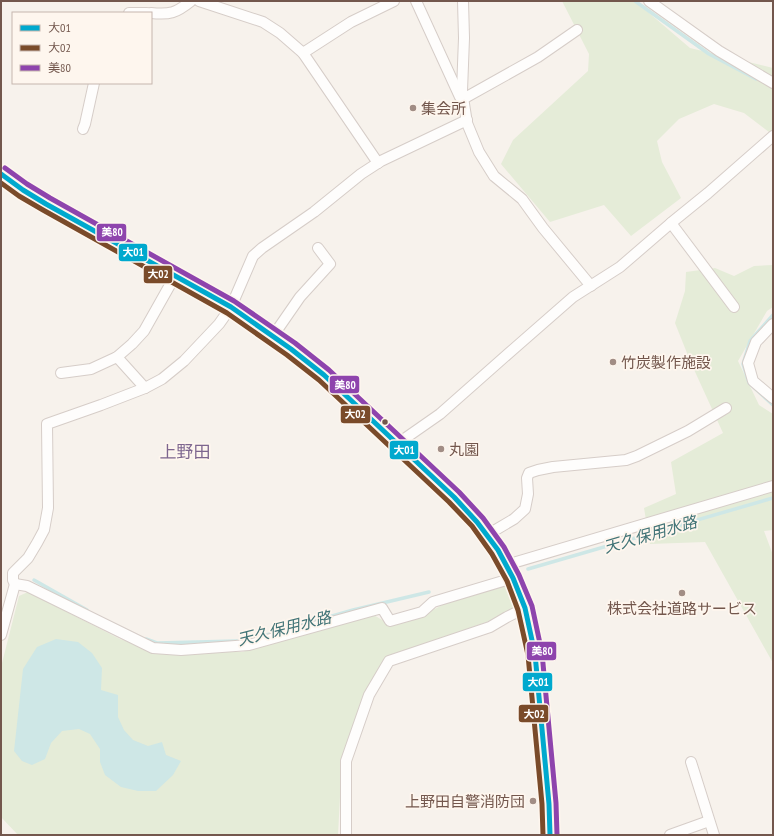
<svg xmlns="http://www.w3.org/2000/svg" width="774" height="836" viewBox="0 0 774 836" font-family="'PT Sans Narrow','Noto Sans JP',sans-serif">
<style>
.green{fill:#e5ecd8}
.water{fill:#cee7e6}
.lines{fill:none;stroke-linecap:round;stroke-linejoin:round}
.stream{stroke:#cee7e6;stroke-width:3.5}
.minor-casing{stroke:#d6cdc8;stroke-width:12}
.secondary-casing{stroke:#d6cdc8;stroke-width:16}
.minor{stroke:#fefdfc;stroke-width:10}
.secondary{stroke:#fefdfc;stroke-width:14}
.bus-1-casing{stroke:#fef6ee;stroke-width:8}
.bus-2-casing{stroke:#fef6ee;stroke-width:8}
.bus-3-casing{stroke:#fef6ee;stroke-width:8}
.bus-1{stroke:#00a9ce;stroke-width:5}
.bus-2{stroke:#7a4b2a;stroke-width:5}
.bus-3{stroke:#8e44ad;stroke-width:5}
.poi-dot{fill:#a18d85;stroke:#fef6ee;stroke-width:1.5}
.bus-dot{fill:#73574d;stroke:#fef6ee;stroke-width:1.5}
.labels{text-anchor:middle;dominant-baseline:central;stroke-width:3.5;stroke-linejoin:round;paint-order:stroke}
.poi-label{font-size:15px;fill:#73574d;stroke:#fef6ee;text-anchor:start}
.water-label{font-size:16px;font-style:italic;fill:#427477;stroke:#fef6ee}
.quarter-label{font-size:17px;fill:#7d668f;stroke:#fef6ee}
.line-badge{stroke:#fef6ee;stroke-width:1.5}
.badge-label{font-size:11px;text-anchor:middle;font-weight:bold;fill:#fff}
</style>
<rect width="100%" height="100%" fill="#f7f2ec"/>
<!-- green -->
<g class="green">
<path d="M 562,1 L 635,1 L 690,48 L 773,68 L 773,135 L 744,113 L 714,104 L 679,119 L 657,141 L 662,162 L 681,198 L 631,236 L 604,205 L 550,222 L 501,164 L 513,140 L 588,71 L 589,54 Z"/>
<path d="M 773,265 L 773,307 L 767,311 L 738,361 L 759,405 L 773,414 L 773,530 L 764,531 L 773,555 L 773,663 L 705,542 L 650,544 L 644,508 L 676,494 L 671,462 L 723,433 L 691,363 L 675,323 L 685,291 L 686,272 L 715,268 L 734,276 L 754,266 Z"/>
<path d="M 505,584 L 513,593 L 519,605 L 487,622 L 387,656 L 365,692 L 342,759 L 338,835 L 18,835 L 1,817 L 1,667 L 19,596 L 28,592 L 120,639 L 156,652 L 242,652 L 308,632 L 372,614 L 389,624 L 425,614 L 450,601 Z"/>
</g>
<!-- water -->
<path class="water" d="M 56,639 L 78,642 L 92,653 L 102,668 L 101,690 L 118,695 L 118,717 L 124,730 L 133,740 L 148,746 L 162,742 L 166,755 L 181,761 L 173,775 L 156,791 L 138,791 L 121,787 L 105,775 L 100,762 L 100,749 L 90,734 L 79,729 L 62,731 L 51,743 L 45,759 L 32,765 L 22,761 L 14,751 L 23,669 L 37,647 Z"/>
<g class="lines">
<!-- stream -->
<g class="stream">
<path d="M 635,1 L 709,54 L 756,79"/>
<path d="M 773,315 L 750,341 L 743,364 L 749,383 L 773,405"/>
<path d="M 528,569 L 773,498"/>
<path d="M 34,580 L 87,610"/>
<path d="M 256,638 L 353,610 L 429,592"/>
<path d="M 146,639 L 157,643 L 237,641"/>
</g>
<defs>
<g id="minor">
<path d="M 199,1 L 263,22 L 280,33 L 303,53 L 378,163"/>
<path d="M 416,1 L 460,97"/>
<path d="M 463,1 L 464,38 L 462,91 L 467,123 L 479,152 L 494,176 L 522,199 L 543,228 L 591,286"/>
<path d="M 649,1 L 719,51 L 773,83"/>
<path d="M 129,13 L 147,13"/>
<path d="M 151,13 C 170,15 176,13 191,1"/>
<path d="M 303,53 L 351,22 L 394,1"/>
<path d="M 463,99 L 538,57 L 577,30"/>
<path d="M 83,129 L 85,124 L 94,83"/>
<path d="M 671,223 L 734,307"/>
<path d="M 773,324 L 756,342 L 748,363 L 753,381 L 773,398"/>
<path d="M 273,336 L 300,297 L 330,264 L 318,248"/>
<path d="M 117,357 L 145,388"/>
<path d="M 61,373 L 91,369 L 117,357 L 132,344 L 144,331 L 175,276"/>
<path d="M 397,444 L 440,414 L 509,353 L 573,297 L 620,267 L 671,223 L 708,193 L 773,136"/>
<path d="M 487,535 L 514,519 L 525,509 L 528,494 L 527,478 L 529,473 L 538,470 L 553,467 L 626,460 L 637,456 L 688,431 L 726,408"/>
<path d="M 506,565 L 773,486"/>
<path d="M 15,584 L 13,580 L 13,573 L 28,558 L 37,543 L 44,530 L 48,508 L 47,424 L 101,405 L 145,388 L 162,379 L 184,361 L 219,324 L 231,307 L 253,256 L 262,248 L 314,212 L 361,174 L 381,161 L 467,120"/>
<path d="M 1,635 L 15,584 L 27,586 L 153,648 L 181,650 L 249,645 L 382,608 L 390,621 L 422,612 L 433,602 L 513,578"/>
<path d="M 691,762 L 714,835"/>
<path d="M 346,835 L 346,761 L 369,695 L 389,661 L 490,627 L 507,617 L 525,608"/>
<path d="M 670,835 L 709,821"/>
</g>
<path id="secondary" d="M 1,174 L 23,190 L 46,204 L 231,307 L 291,349 L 324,375 L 454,497 L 477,522 L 498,550 L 513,578 L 525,608 L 530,630 L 535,654 L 540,703 L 549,804 L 550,835"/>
</defs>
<!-- minor casing -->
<use href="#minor" class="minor-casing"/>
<!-- secondary casing -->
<use href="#secondary" class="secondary-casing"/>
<!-- minor -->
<use href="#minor" class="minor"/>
<!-- secondary -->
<use href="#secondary" class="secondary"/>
<defs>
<path id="bus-1" d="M 1,174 L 23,190 L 46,204 L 231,307 L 291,349 L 324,375 L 454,497 L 477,522 L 498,550 L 513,578 L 525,608 L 535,654 L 549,804 L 550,835"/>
<path id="bus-2" d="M 1,183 L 19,196 L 43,210 L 227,313 L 287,355 L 319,380 L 449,502 L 472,526 L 492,554 L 507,581 L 518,610 L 528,655 L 542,804 L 543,835"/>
<path id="bus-3" d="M 5,168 L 27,184 L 50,198 L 234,301 L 295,343 L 329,370 L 459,492 L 483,518 L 504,547 L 519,575 L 532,606 L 542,653 L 556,803 L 557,835"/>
</defs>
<!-- bus-1 casing -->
<use href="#bus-1" class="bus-1-casing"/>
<!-- bus-2 casing -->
<use href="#bus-2" class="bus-2-casing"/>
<!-- bus-3 casing -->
<use href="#bus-3" class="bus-3-casing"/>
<!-- bus-1 -->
<use href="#bus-1" class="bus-1"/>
<!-- bus-2 -->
<use href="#bus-2" class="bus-2"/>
<!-- bus-3 -->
<use href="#bus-3" class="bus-3"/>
</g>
<!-- markers -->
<g class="poi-dot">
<circle cx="413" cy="108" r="4"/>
<circle cx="613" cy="362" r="4"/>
<circle cx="441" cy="449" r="4"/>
<circle cx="682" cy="593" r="4"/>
<circle cx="533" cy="801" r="4"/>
</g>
<circle class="bus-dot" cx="385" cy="422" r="3.5"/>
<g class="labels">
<!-- poi labels -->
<g class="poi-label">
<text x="421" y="108">集会所</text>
<text x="621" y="362">竹炭製作施設</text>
<text x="449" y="449">丸園</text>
<text x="682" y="608" text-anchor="middle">株式会社道路サービス</text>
<text x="525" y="801" text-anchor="end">上野田自警消防団</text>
</g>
<!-- water labels -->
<g class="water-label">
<text transform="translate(650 534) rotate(-16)">天久保用水路</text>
<text transform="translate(284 628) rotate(-14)">天久保用水路</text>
</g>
<!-- quarter labels -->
<g class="quarter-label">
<text x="185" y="452">上野田</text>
</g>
</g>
<g class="line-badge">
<rect x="96" y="223" width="31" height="19" rx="4" fill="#8e44ad"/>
<rect x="118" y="243" width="30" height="19" rx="4" fill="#00a9ce"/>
<rect x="143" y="265" width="30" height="19" rx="4" fill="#7a4b2a"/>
<rect x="329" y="375" width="31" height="19" rx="4" fill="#8e44ad"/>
<rect x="340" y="405" width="31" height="19" rx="4" fill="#7a4b2a"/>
<rect x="389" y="440" width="30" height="20" rx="4" fill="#00a9ce"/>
<rect x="526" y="641" width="31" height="20" rx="4" fill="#8e44ad"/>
<rect x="522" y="672" width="31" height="20" rx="4" fill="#00a9ce"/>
<rect x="518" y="704" width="31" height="19" rx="4" fill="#7a4b2a"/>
</g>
<g class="badge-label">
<text x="112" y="236">美80</text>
<text x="133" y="256">大01</text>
<text x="158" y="278">大02</text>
<text x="345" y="389">美80</text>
<text x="355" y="418">大02</text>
<text x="404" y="454">大01</text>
<text x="542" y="655">美80</text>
<text x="538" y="686">大01</text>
<text x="534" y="718">大02</text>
</g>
<!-- border -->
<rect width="774" height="836" fill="none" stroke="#73574d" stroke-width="4"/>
<!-- legend -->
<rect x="12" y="12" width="140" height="72" fill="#fef6ee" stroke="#c6b6ae"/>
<rect x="20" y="25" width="20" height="6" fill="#00a9ce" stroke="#c6b6ae"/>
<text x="48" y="32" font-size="12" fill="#73574d">大01</text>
<rect x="20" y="45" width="20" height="6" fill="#7a4b2a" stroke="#c6b6ae"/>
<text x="48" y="52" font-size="12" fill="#73574d">大02</text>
<rect x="20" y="65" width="20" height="6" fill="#8e44ad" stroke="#c6b6ae"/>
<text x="48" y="72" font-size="12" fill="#73574d">美80</text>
</svg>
